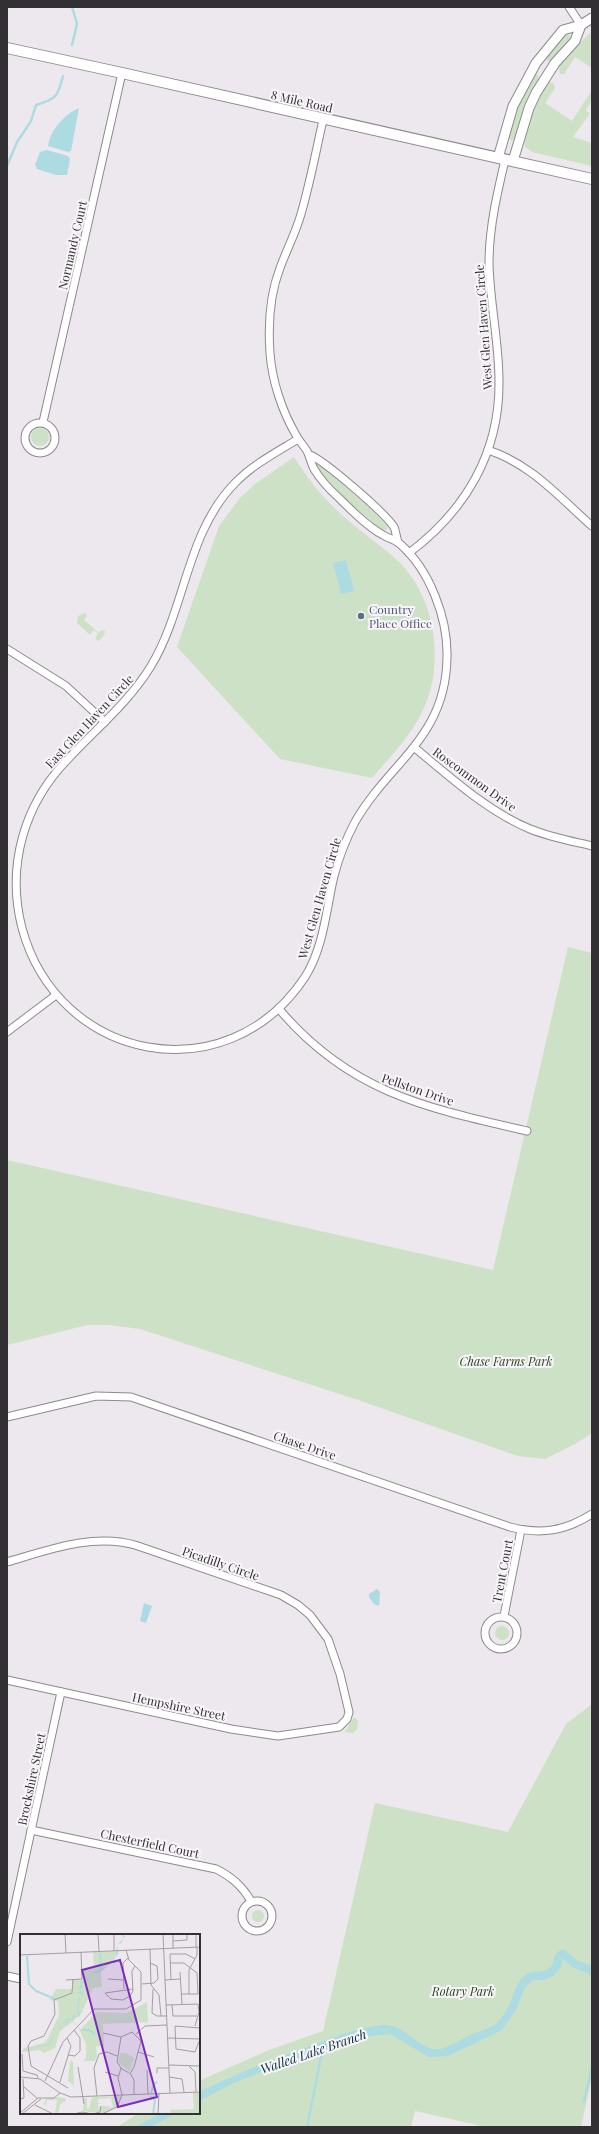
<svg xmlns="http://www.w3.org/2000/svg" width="599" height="2134" viewBox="0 0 599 2134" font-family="'Playfair Display',serif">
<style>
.green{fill:#cde1c6}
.water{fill:#acdbe2}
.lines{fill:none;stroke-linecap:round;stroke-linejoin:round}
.stream{stroke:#acdbe2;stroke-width:2.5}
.minor-casing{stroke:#8e898e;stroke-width:9}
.tertiary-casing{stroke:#8e898e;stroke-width:11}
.secondary-casing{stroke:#8e898e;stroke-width:12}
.minor{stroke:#fff;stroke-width:7}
.tertiary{stroke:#fff;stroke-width:9}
.secondary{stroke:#fff;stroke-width:10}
.service-dot{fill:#5c6f8a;stroke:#faf5fb;stroke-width:1.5}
.labels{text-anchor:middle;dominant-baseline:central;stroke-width:4;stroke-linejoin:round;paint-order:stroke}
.street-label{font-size:12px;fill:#323032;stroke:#faf5fb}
.service-label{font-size:12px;fill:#4e5e75;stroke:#faf5fb;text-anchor:start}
.park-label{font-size:12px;font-style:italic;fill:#27461a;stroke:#faf5fb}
.water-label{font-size:13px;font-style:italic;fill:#06343a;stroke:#faf5fb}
.inset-river{fill:none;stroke:#acdbe2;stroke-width:2}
.inset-road{fill:none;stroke:#a29ea2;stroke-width:1}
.view{fill:#7b2cbf;fill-opacity:0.15;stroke:#7b2cbf;stroke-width:2}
.inset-edge{fill:none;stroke:#323032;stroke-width:2}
</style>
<rect width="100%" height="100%" fill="#ede8ed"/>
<!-- green -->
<g class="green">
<path d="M 592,31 L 592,68 L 575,57 L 564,74 L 560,74 L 558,65 Z"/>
<path d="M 566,35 L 570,35 L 571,39 L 551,62 L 547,61 L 546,57 Z"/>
<path d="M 535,74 L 538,75 L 539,80 L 528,99 L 516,138 L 511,141 L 509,136 C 513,122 524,82 535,74 Z"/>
<path d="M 549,82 L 553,83 L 555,88 L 545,103 L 572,121 L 592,90 L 592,100 L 586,110 L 589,113 L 589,115 L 573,137 L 592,143 L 592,166 L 532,152 L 525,147 C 523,132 537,90 549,82 Z"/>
<circle cx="40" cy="437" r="9"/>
<path d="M 294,457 C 309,481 327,503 349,521 C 366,536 387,549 402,565 C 438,604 445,670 420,716 C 408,739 389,758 372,778 L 280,759 L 177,647 L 219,526 L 240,498 L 255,484 Z"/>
<path d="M 319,464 L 372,510 L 388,526 L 387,530 L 381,529 C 359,510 332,491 317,466 Z"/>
<path d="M 85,613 L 87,616 L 84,620 L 99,633 L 102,630 L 105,631 L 104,635 L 99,641 L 95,639 L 98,634 L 94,630 L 90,635 L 77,623 L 78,616 Z"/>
<path d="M 568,947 L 592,953 L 592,1433 L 575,1444 L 545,1459 L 518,1456 L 361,1401 L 140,1329 L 109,1325 L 87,1325 L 7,1345 L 7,1160 L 493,1270 Z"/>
<circle cx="502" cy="1633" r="7"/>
<path d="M 592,1704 L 592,2077 L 581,2127 L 486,2127 L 415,2111 L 411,2127 L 117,2127 L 139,2113 L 199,2113 L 199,2081 L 269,2050 L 323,2031 L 375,1803 L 508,1832 L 566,1724 Z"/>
<path d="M 354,1717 L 358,1721 L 357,1729 L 353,1733 L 345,1732 Z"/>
<circle cx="258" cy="1916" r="6"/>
</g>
<!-- water -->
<g class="water">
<path d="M 79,108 L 71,151 L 68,152 L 48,146 C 50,130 65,114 79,108 Z"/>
<path d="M 47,150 L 68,156 L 70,159 L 67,175 L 56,175 L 37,169 L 35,165 L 40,152 Z"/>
<path d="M 346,560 L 354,591 L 341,594 L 333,563 Z"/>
<path d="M 377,1589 L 380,1592 L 379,1606 L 374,1604 L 369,1597 L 369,1594 Z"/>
<path d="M 144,1603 L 152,1606 L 146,1623 L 140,1621 Z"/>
<path d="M 564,1949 L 576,1960 L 592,1966 L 592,1975 L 572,1967 L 562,1958 L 561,1967 L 553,1976 L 544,1980 L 533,1980 L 525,1987 L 516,2010 L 502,2030 L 448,2056 L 429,2057 L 390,2034 L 363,2037 L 276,2066 L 236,2082 L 199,2101 L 199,2092 C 237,2073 276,2058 316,2044 C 338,2036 359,2027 383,2025 C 407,2023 422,2058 446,2047 C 454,2044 462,2039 470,2035 C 479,2031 490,2029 497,2023 C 502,2018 506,2011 509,2005 C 514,1995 515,1984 524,1976 C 532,1969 541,1974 549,1968 C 558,1962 549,1954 564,1949 Z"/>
<path d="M 161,2113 L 176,2113 L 151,2127 L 135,2127 Z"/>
</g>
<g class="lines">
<!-- stream -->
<g class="stream">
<path d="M 72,7 L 77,24 L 72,45"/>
<path d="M 7,166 L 17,142 L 31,121 L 36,105 C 57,99 58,96 63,76"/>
<path d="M 584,2102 L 592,2067"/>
<path d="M 307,2127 L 323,2047"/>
</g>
<defs>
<g id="minor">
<path d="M 569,7 L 581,25"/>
<path d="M 43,422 L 122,73"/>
<circle cx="40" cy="438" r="15"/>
<path d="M 298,439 C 277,452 252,465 235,483 C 186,533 186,608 151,666 C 129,702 97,728 68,759 C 24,804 6,866 22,928 C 58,1062 227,1095 305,977 C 324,947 326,910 334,876 C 339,857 346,839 355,822 C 390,761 446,738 447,657 C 448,619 430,570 400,544 C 391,537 393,541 383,535 C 367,526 352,511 339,498 C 330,490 320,479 314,469 C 311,463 310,457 307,451 C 304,446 299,441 296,435 C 282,411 272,381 270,353 C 268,325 270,294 280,268 C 287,249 296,232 301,214 C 310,183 316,151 323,120"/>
<path d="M 488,450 C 531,464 559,497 592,526"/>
<path d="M 310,455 C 325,461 385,513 394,527 C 396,531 396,537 398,542"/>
<path d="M 409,553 C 465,511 500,453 499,381 C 499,342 490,303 489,264 C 489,228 497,194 505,160"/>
<path d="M 7,649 L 66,686 L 105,722"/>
<path d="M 415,748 C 450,777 487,811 530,829 C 550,837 571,841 592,846"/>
<path d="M 279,1009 C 349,1092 426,1108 527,1131"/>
<path d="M 7,1032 L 56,995"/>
<path d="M 7,1417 L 96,1396 L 131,1397 L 510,1527 C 541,1535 565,1531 592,1514"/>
<path d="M 7,1562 C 48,1550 93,1533 135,1545 L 281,1595 L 298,1605 L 310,1615 L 328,1639 L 340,1674 L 349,1712 L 347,1719 L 339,1727 L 278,1736 L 231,1729 L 7,1680"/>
<path d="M 504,1616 L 521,1530"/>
<circle cx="501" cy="1633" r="16"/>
<path d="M 31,1830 L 216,1869 C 232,1877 242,1886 251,1901"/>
<circle cx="257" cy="1916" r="15"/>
<path d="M 7,1942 L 61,1692"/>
<path d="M 7,1976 L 21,1979"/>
</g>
<g id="tertiary">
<path d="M 498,158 L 513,106 L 536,63 L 563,30 L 581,25 L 592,18"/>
<path d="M 513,161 L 529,108 L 536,93 L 555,63 L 575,41 L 581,25"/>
</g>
<path id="secondary" d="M 7,48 L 122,73 L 592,179"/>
</defs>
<!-- minor casing -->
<use href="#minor" class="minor-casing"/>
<!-- tertiary casing -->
<use href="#tertiary" class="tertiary-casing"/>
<!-- secondary casing -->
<use href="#secondary" class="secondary-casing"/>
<!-- minor -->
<use href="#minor" class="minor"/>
<!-- tertiary -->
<use href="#tertiary" class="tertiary"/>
<!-- secondary -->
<use href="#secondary" class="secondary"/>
</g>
<!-- markers -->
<circle class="service-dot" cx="361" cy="616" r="4"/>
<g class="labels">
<!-- street labels -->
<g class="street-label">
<text transform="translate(302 101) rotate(13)">8 Mile Road</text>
<text transform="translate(72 245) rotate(-77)">Normandy Court</text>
<text transform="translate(483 327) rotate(-94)">West Glen Haven Circle</text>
<text transform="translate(89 721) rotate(-47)">East Glen Haven Circle</text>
<text transform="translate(475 779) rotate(36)">Roscommon Drive</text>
<text transform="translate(319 898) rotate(-74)">West Glen Haven Circle</text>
<text transform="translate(418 1089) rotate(19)">Pellston Drive</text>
<text transform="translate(305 1445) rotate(19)">Chase Drive</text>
<text transform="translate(221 1563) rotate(19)">Picadilly Circle</text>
<text transform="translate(502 1571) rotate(-79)">Trent Court</text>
<text transform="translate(179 1706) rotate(12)">Hempshire Street</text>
<text transform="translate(31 1779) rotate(-78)">Brockshire Street</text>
<text transform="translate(150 1843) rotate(12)">Chesterfield Court</text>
</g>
<!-- service labels -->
<g class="service-label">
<text x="369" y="609">Country<tspan x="369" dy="14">Place Office</tspan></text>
</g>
<!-- park labels -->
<g class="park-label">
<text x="506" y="1361">Chase Farms Park</text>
<text x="463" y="1991">Rotary Park</text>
</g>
<!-- water labels -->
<g class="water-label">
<text transform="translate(313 2051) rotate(-19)">Walled Lake Branch</text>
</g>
</g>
<!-- overview -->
<g transform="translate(20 1934)">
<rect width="180" height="180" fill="#ede8ed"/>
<path d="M 99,17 L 93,27 L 81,38 L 82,53 L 73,54 L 61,80 L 53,87 L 57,92 L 52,88 L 40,97 L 35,114 L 24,119 L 20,116 L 2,118 L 4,114 L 24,109 L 28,104 L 39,81 L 38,67 L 30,66 L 36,55 L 52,55 L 52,46 L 63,46 L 63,35 L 74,34 L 73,18 ZM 127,68 L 128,88 L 83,90 L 84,112 L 76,112 L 77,122 L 75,127 L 63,127 L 66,124 L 66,110 L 58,93 L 61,95 L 77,78 L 107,79 ZM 100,119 L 106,119 L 114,124 L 110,138 L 98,128 ZM 50,127 L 53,127 L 54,152 L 48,147 ZM 173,159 L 180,159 L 180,180 L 151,180 L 150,176 L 174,175 ZM 102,162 L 101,167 L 95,164 L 94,167 L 101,168 L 96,173 L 81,180 L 76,180 L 81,178 L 82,172 L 86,172 L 86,176 L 87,172 L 90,172 L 88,174 L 93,173 L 91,164 L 78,165 L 78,169 L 81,170 L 78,170 L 78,176 L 80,172 L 81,175 L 78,179 L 63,177 L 64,164 L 67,164 L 67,175 L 69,175 L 72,163 ZM 37,163 L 45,164 L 46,167 L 40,170 L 38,180 L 35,180 L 37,166 L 27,166 L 26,172 L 24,169 L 26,165 Z" fill="#cde1c6"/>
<path d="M 101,0 L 105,2 L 101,9 L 97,11 L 98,20 L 94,26 L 86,33 L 80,38 L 77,39 L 73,39 L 67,47 L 62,49 L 62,53 L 60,55 L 63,59 L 62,63 L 59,63 L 60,64 L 58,75 L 58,77 L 60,80 L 60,82 L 58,83 L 56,81 L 55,84 L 53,82 L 53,86 L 47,86 L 48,88 L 46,91 L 45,90 L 45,87 L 43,91 L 39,89 L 42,95 L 35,98 L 31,109 L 30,110 L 0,118 L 30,109 L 35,98 L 41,95 L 39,89 L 43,91 L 43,89 L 45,86 L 46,90 L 47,85 L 52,85 L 53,81 L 59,82 L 57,77 L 59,63 L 62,62 L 60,59 L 58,59 L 57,58 L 61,58 L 59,55 L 61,48 L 67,46 L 73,38 L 86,33 L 96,23 L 97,11 L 104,4 Z" fill="#acdbe2"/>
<path class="inset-river" d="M 80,19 L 81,37M 7,22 L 9,50 L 16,57 L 35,65M 62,96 L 69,96 L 75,100M 131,159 L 134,150 L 137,148M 131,162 L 135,166 L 133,180"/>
<path class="inset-road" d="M 45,0 L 46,19M 78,0 L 79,17M 94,0 L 94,17M 143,0 L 150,159M 153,0 L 153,14M 176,0 L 176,13M 153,7 L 167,6 L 167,0M 130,15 L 131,51 L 139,61 L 141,82M 0,21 L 180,13M 150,29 L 164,29 L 177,39 L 178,60 L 161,60M 160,38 L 162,71M 88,45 L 103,46M 46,46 L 62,45 L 61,18M 145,46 L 160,45M 151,46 L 150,20 L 166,20 L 175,25M 0,47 L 0,112M 122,50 L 134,49 L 138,45 L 137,32 L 130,29M 104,55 L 103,29 L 108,24M 113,55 L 85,59 L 91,65 L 103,66 L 110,62 L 113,57 L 112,39 L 112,37 L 115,32M 133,55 L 132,79 L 137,82 L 147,82M 169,60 L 169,36 L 177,21 L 177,13M 146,71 L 178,70 L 179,78 L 175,92M 152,71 L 153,82 L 177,82M 180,94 L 155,92 L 156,115 L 175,118 L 180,105M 83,99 L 101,103M 116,100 L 125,92 L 147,91M 101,103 L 112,98 L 121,107 L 114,133 L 110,140M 101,103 L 97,128 L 102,135 L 109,139M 147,104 L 180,105M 118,118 L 134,123M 2,120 L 3,137 L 17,141 L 18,144M 48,121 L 55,122 L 60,117 L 60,104 L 54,96M 149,131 L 180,132M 169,132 L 175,138 L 176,158M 58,133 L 64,170M 101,134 L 98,144 L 102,161M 127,136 L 128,160M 85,138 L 98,142M 110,139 L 114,146 L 114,160M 137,139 L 137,134 L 149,134M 0,143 L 20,145 L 40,159 L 51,163 L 180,158M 149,143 L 162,145 L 164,158M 25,147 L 43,108 L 74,75 L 106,75 L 121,66 L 121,38 L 109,26 L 106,16M 40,148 L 51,112 L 47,104M 4,153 L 18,165M 48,154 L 11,132 L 8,112 L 11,107 L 24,102 L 35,80 L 34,66 L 52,59 L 53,45M 77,162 L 74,134 L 79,120 L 87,118 L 97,122M 0,165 L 4,164 L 3,145M 15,171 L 33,180M 0,179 L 18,164 L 34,164 L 40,159M 2,180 L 21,165M 54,180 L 62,178 L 72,180M 73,180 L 80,178 L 81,172M 82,180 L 97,173 L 102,161M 138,180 L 139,159"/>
<path class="view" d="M 100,26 L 137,163 L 98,173 L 62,36 Z"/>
<rect width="180" height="180" class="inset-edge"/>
</g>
<!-- border -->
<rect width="599" height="2134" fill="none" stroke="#323032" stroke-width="16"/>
</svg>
